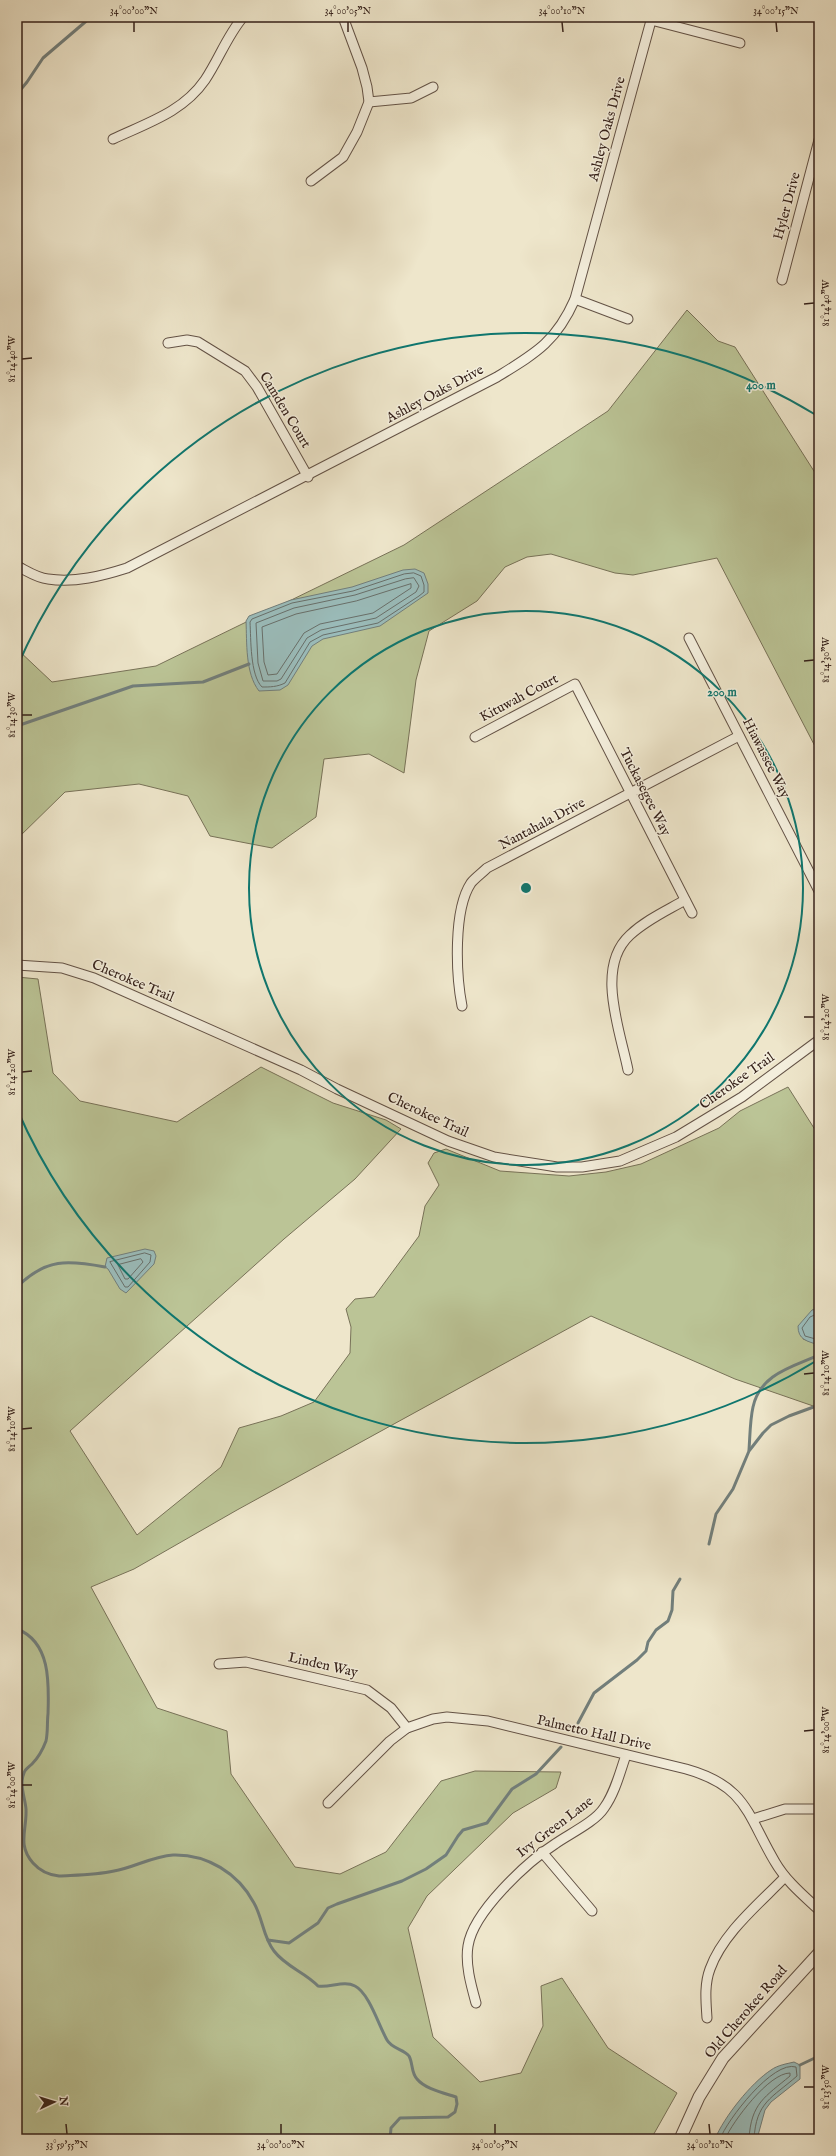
<svg xmlns="http://www.w3.org/2000/svg" width="836" height="2156" viewBox="0 0 836 2156" font-family="'IM FELL English',serif">
<style>
.green{fill:#bbc496;stroke:#787258}
.water{fill:#9bbebd;stroke:#727f7c}
.lines{fill:none;stroke-linecap:round;stroke-linejoin:round}
.shore{stroke:#68706c;stroke-width:1}
.stream{stroke:#727f7c;stroke-width:3}
.minor-casing{stroke:#635246;stroke-width:11}
.tertiary-casing{stroke:#635246;stroke-width:13}
.minor{stroke:#f4efdd;stroke-width:9}
.tertiary{stroke:#f4efdd;stroke-width:11}
.ticks{fill:none;stroke:#35211a;stroke-width:1.5}
.ring{fill:none;stroke:#0f766e;stroke-width:2}
.labels{text-anchor:middle;dominant-baseline:central;stroke-width:3;stroke-linejoin:round;paint-order:stroke}
.street-label{font-size:14px;fill:#35211a;stroke:#f4efdd}
.centre{fill:#0f766e;stroke:#f4efdd;stroke-width:2}
.ring-label{font-size:12px;text-anchor:middle;font-weight:bold;fill:#0f766e;stroke:#f4efdd;stroke-width:3;stroke-linejoin:round;paint-order:stroke}
.neatline{fill:none;stroke:#35211a;stroke-width:1.5}
.ticks-label{font-size:10px;text-anchor:middle;fill:#35211a}
</style>
<rect width="100%" height="100%" fill="#eee6cb"/>
<filter id="stains"><feTurbulence type="fractalNoise" baseFrequency=".005" numOctaves="4"/><feColorMatrix values="0 0 0 0 .2 0 0 0 0 .09 0 0 0 0 .02 0 0 0 .5 -.17"/></filter>
<radialGradient id="worn" r=".72"><stop offset=".6" stop-color="#630" stop-opacity="0"/><stop offset="1" stop-color="#630" stop-opacity=".3"/></radialGradient>
<!-- green -->
<g class="green">
<path d="M 687,310 L 718,341 L 735,347 L 819,479 L 819,754 L 717,558 L 633,575 L 615,573 L 551,554 L 527,557 L 505,567 L 477,601 L 429,631 L 416,680 L 404,773 L 369,754 L 324,759 L 316,817 L 272,848 L 210,836 L 188,796 L 139,784 L 65,792 L 17,839 L 17,649 L 52,682 L 156,666 L 404,545 L 608,411 Z"/>
<path d="M 17,977 L 38,979 L 53,1073 L 80,1101 L 177,1122 L 261,1067 L 333,1103 L 386,1120 L 401,1129 L 355,1179 L 284,1239 L 70,1431 L 137,1535 L 221,1467 L 239,1428 L 281,1416 L 314,1402 L 350,1353 L 351,1327 L 346,1309 L 355,1299 L 374,1297 L 419,1236 L 425,1206 L 439,1185 L 428,1163 L 434,1153 L 446,1149 L 500,1171 L 569,1176 L 606,1172 L 641,1164 L 719,1128 L 740,1111 L 788,1087 L 819,1136 L 819,1309 L 812,1310 L 803,1339 L 819,1345 L 819,1408 L 735,1379 L 591,1316 L 237,1510 L 134,1569 L 91,1587 L 157,1708 L 227,1731 L 231,1774 L 295,1867 L 340,1874 L 386,1852 L 441,1781 L 475,1771 L 561,1772 L 556,1788 L 513,1813 L 427,1896 L 408,1928 L 433,2037 L 480,2082 L 521,2073 L 543,2026 L 541,1986 L 562,1978 L 608,2048 L 677,2093 L 651,2139 L 17,2139 Z"/>
</g>
<!-- water -->
<g class="water">
<path d="M 415,569 L 424,573 L 428,584 L 428,593 L 380,626 L 323,639 L 312,646 L 288,685 L 280,690 L 259,691 C 245,673 247,642 246,621 L 249,616 L 291,600 L 352,587 L 403,570 Z"/>
<path d="M 145,1249 L 154,1251 L 156,1256 L 154,1264 L 126,1293 L 120,1289 L 108,1269 L 105,1267 L 107,1258 Z"/>
<path d="M 819,1309 L 819,1345 C 807,1341 798,1340 798,1326 L 812,1310 Z"/>
<path d="M 794,2062 L 800,2065 L 800,2079 L 771,2102 L 765,2110 L 757,2139 L 715,2139 C 724,2117 751,2083 771,2070 C 778,2065 786,2064 794,2062 Z"/>
</g>
<g class="lines">
<!-- shore -->
<g class="shore">
<path d="M 414,573 L 421,576 L 424,585 L 424,592 L 419,596 L 378,623 L 323,635 L 310,642 L 285,683 C 277,687 270,687 262,687 C 250,675 251,639 250,622 L 252,619 L 292,603 L 353,591 L 404,574 Z"/>
<path d="M 414,578 L 419,586 L 416,592 L 376,618 L 321,630 L 307,638 L 281,679 L 277,681 L 263,681 L 258,663 L 256,623 L 294,608 L 355,595 L 405,579 Z"/>
<path d="M 411,584 L 411,588 L 373,613 L 320,624 L 304,633 L 277,674 L 268,675 L 264,662 L 262,627 L 296,614 L 356,601 Z"/>
<path d="M 145,1253 L 151,1255 L 150,1262 L 128,1287 L 125,1287 L 110,1262 Z"/>
<path d="M 141,1259 L 143,1262 L 128,1279 L 125,1279 L 118,1265 Z"/>
<path d="M 819,1313 L 810,1317 L 802,1328 L 805,1336 L 819,1340"/>
<path d="M 720,2139 C 727,2120 773,2060 796,2067 L 797,2076 C 772,2098 756,2102 754,2139"/>
<path d="M 725,2139 C 733,2121 769,2073 790,2073 L 790,2076 C 765,2097 751,2103 749,2139"/>
</g>
<!-- stream -->
<g class="stream">
<path d="M 17,94 L 27,82 L 43,58 L 91,17"/>
<path d="M 17,726 L 133,686 L 203,682 L 249,664"/>
<path d="M 17,1287 C 46,1258 68,1260 105,1267"/>
<path d="M 749,1450 C 750,1436 750,1420 753,1407 C 760,1374 792,1367 819,1355"/>
<path d="M 709,1544 L 716,1514 L 733,1489 L 749,1451 L 763,1433 L 771,1425 L 789,1416 L 819,1405"/>
<path d="M 17,1629 C 51,1642 49,1684 48,1714 C 47,1722 48,1732 46,1741 C 43,1749 38,1758 32,1764 C 29,1767 25,1769 24,1773 C 19,1785 25,1797 26,1809 C 27,1830 17,1845 33,1863 C 40,1871 49,1875 59,1876 C 77,1875 96,1875 114,1871 C 133,1868 153,1856 173,1855 C 207,1854 238,1873 254,1903 C 263,1919 263,1937 274,1951 C 286,1967 305,1972 318,1986 C 330,1988 344,1980 355,1986 C 369,1993 379,2026 387,2040 C 392,2049 404,2049 409,2056 C 413,2063 411,2073 417,2079 C 425,2089 444,2093 456,2097 L 457,2104 L 455,2112 L 448,2117 L 400,2118 L 391,2128 L 390,2139"/>
<path d="M 578,1723 L 594,1693 L 637,1660 L 646,1651 L 648,1642 L 656,1630 L 668,1621 L 672,1610 L 673,1591 L 680,1579"/>
<path d="M 268,1940 L 289,1943 L 318,1923 L 328,1908 L 337,1904 L 402,1881 L 426,1869 L 446,1855 L 458,1836 L 463,1830 L 487,1823 L 512,1789 L 536,1774 L 561,1747"/>
<path d="M 800,2065 L 819,2056"/>
</g>
<defs>
<g id="minor">
<path d="M 651,20 L 740,43"/>
<path d="M 369,102 L 411,98 L 433,87"/>
<path d="M 113,139 C 147,123 183,112 205,80 C 219,59 227,36 243,17"/>
<path d="M 311,181 L 343,157 L 357,132 L 369,102 L 367,87 L 362,68 L 343,17"/>
<path d="M 782,280 L 819,140"/>
<path d="M 575,299 L 628,319"/>
<path d="M 168,343 L 187,340 L 198,342 L 245,371 L 257,387 L 308,477"/>
<path d="M 17,566 C 27,571 37,578 48,579 C 75,583 102,576 127,568 L 497,377 C 536,353 556,342 575,299 L 652,17"/>
<path d="M 689,638 L 819,891"/>
<path d="M 475,737 L 575,684 L 692,913"/>
<path d="M 17,965 L 62,968 L 94,978 L 301,1070 L 337,1089 L 448,1141 L 494,1157 L 557,1167 L 582,1167 L 620,1161 L 676,1137 L 742,1097 L 819,1040"/>
<path d="M 462,1006 C 456,975 453,910 471,883 C 475,878 482,873 487,868 L 739,736"/>
<path d="M 628,1070 C 620,1030 595,967 630,935 C 646,920 666,911 685,900"/>
<path d="M 219,1664 L 246,1662 L 367,1690 L 391,1708 L 407,1728"/>
<path d="M 328,1803 L 390,1741 L 407,1728 L 433,1719 L 447,1717 L 488,1721 L 686,1769 C 747,1786 747,1815 775,1862 C 786,1881 803,1895 819,1910"/>
<path d="M 753,1819 L 785,1809 L 819,1809"/>
<path d="M 542,1852 L 592,1911"/>
<path d="M 476,2003 C 471,1985 465,1964 468,1946 C 473,1912 527,1862 555,1844 C 569,1834 595,1822 604,1808 C 615,1793 620,1772 626,1755"/>
<path d="M 707,2018 C 706,2002 704,1985 710,1969 C 723,1933 759,1904 785,1877"/>
</g>
<path id="tertiary" d="M 680,2139 L 699,2097 L 723,2058 L 819,1953"/>
</defs>
<!-- minor casing -->
<use href="#minor" class="minor-casing"/>
<!-- tertiary casing -->
<use href="#tertiary" class="tertiary-casing"/>
<!-- minor -->
<use href="#minor" class="minor"/>
<!-- tertiary -->
<use href="#tertiary" class="tertiary"/>
</g>
<!-- ticks -->
<path class="ticks" d="M 134,22 L 134,32M 348,22 L 348,32M 562,22 L 563,32M 776,22 L 777,32M 804,304 L 814,303M 22,359 L 32,358M 804,661 L 814,660M 22,715 L 32,715M 804,1017 L 814,1017M 22,1072 L 32,1071M 804,1374 L 814,1373M 22,1429 L 32,1428M 804,1731 L 814,1730M 22,1785 L 32,1785M 804,2087 L 814,2087M 66,2124 L 67,2134M 281,2124 L 281,2134M 495,2124 L 495,2134M 709,2124 L 710,2134"/>
<!-- distance rings -->
<g class="ring">
<circle cx="526" cy="888" r="277"/>
<path d="M816 1361A555 555 0 0 1 17 1109M17 667A555 555 0 0 1 816 415"/>
</g>
<g class="labels">
<!-- street labels -->
<g class="street-label">
<text transform="translate(607 129) rotate(-75)">Ashley Oaks Drive</text>
<text transform="translate(787 206) rotate(-75)">Hyler Drive</text>
<text transform="translate(435 394) rotate(-28)">Ashley Oaks Drive</text>
<text transform="translate(285 410) rotate(59)">Camden Court</text>
<text transform="translate(519 698) rotate(-28)">Kituwah Court</text>
<text transform="translate(766 758) rotate(63)">Hiawassee Way</text>
<text transform="translate(645 792) rotate(63)">Tuckasegee Way</text>
<text transform="translate(542 824) rotate(-28)">Nantahala Drive</text>
<text transform="translate(133 981) rotate(23)">Cherokee Trail</text>
<text transform="translate(737 1081) rotate(-35)">Cherokee Trail</text>
<text transform="translate(428 1115) rotate(25)">Cherokee Trail</text>
<text transform="translate(323 1665) rotate(13)">Linden Way</text>
<text transform="translate(594 1733) rotate(13)">Palmetto Hall Drive</text>
<text transform="translate(555 1827) rotate(-37)">Ivy Green Lane</text>
<text transform="translate(746 2012) rotate(-49)">Old Cherokee Road</text>
</g>
</g>
<circle cx="526" cy="888" r="6" class="centre"/>
<g class="ring-label">
<text x="761" y="389">400 m</text>
<text x="722" y="696">200 m</text>
</g>
<!-- margin -->
<rect width="836" height="2156" fill="none" stroke="#eee6cb" stroke-width="44"/>
<!-- north arrow -->
<g transform="translate(54 2102) rotate(86)" stroke="#f4efdd" stroke-width="3" paint-order="stroke">
<path d="M0-3L7 15L0 10L-7 15Z" fill="#35211a"/>
<text y="-6" font-size="11" font-weight="bold" text-anchor="middle" fill="#35211a">N</text>
</g>
<rect x="22" y="22" width="792" height="2112" class="neatline"/>
<g class="ticks-label">
<text x="134" y="14">34°00'00"N</text>
<text x="348" y="14">34°00'05"N</text>
<text x="562" y="14">34°00'10"N</text>
<text x="776" y="14">34°00'15"N</text>
<text transform="translate(825 303) rotate(-90)" y="4">81°14'40"W</text>
<text transform="translate(11 359) rotate(-90)" y="4">81°14'40"W</text>
<text transform="translate(825 660) rotate(-90)" y="4">81°14'30"W</text>
<text transform="translate(11 715) rotate(-90)" y="4">81°14'30"W</text>
<text transform="translate(825 1017) rotate(-90)" y="4">81°14'20"W</text>
<text transform="translate(11 1072) rotate(-90)" y="4">81°14'20"W</text>
<text transform="translate(825 1373) rotate(-90)" y="4">81°14'10"W</text>
<text transform="translate(11 1429) rotate(-90)" y="4">81°14'10"W</text>
<text transform="translate(825 1730) rotate(-90)" y="4">81°14'00"W</text>
<text transform="translate(11 1785) rotate(-90)" y="4">81°14'00"W</text>
<text transform="translate(825 2087) rotate(-90)" y="4">81°13'50"W</text>
<text x="67" y="2148">33°59'55"N</text>
<text x="281" y="2148">34°00'00"N</text>
<text x="495" y="2148">34°00'05"N</text>
<text x="710" y="2148">34°00'10"N</text>
</g>
<rect width="100%" height="100%" filter="url(#stains)"/>
<rect width="100%" height="100%" fill="url(#worn)"/>
</svg>
